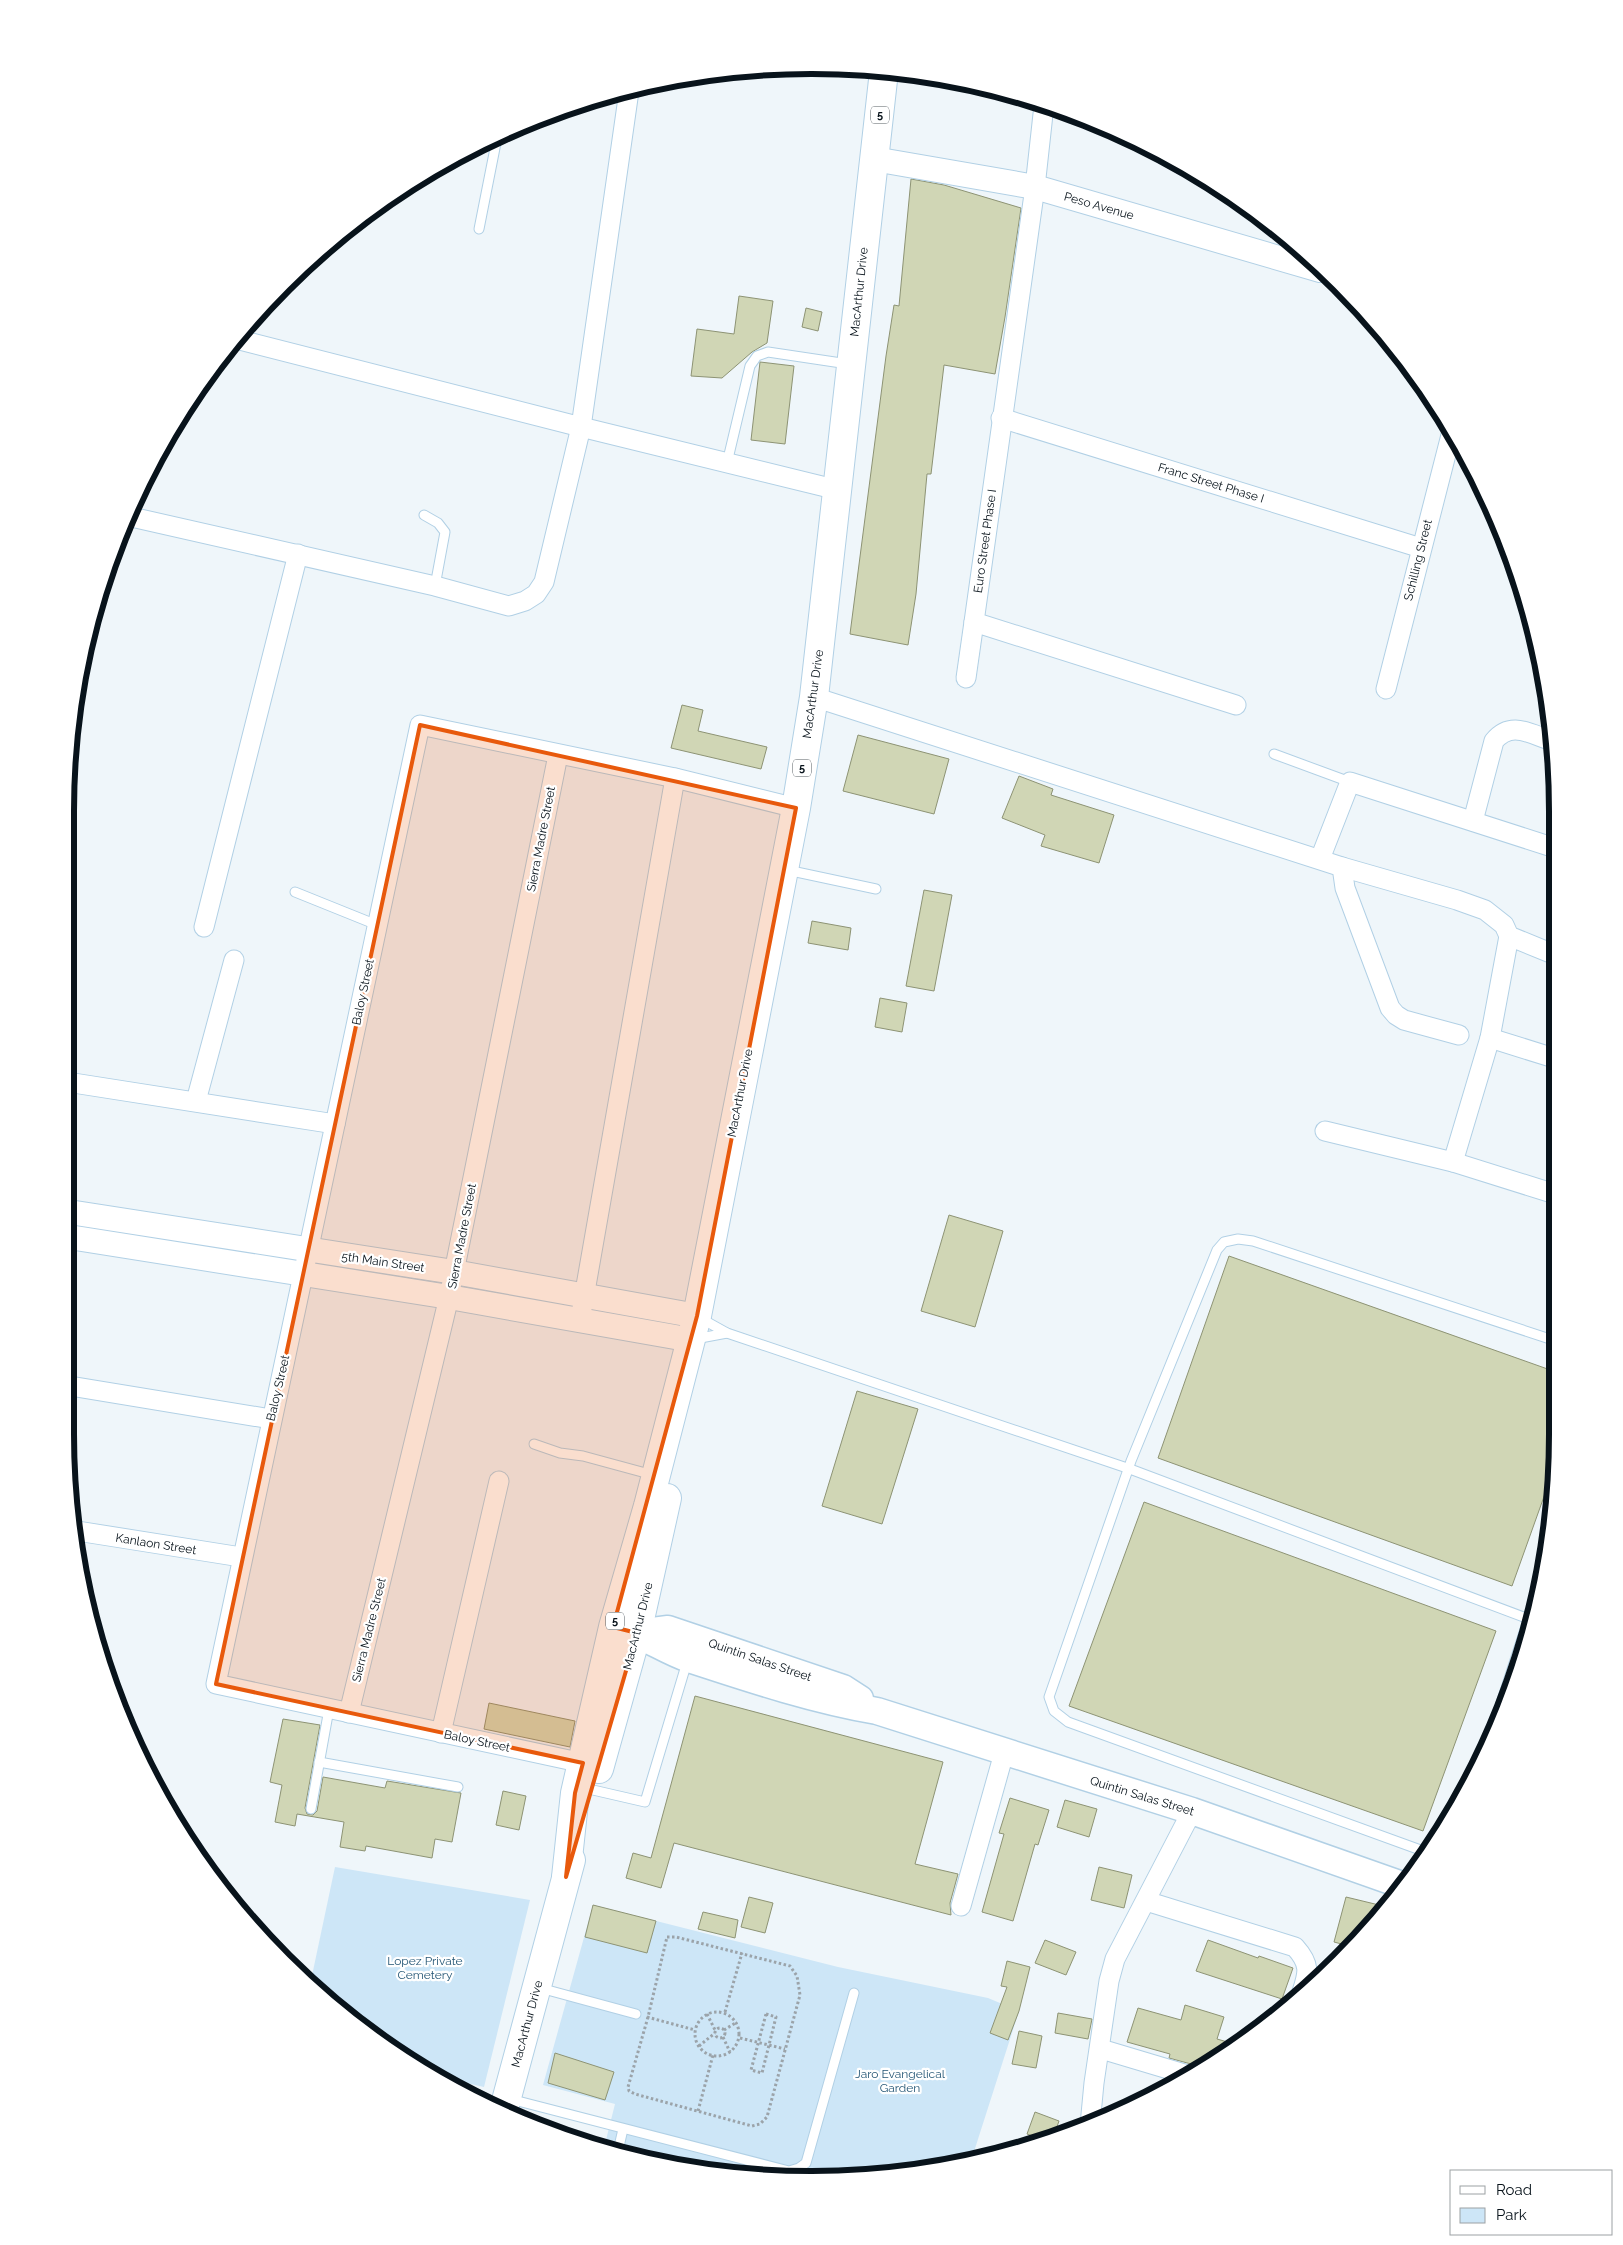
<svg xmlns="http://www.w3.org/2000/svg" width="1623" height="2245" viewBox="0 0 1623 2245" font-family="Raleway,sans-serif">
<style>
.green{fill:#cde6f7}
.building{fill:#d0d6b5;stroke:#8d9374}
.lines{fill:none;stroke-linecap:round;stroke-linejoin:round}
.service-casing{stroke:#b1d0e5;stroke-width:11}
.minor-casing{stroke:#b1d0e5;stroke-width:21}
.tertiary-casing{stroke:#b1d0e5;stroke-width:26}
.secondary-casing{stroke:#b1d0e5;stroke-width:29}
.primary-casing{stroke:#b1d0e5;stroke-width:30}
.path{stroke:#9ba3a9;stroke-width:3;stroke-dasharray:2.5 2.5;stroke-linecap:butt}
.service{stroke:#fff;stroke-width:9}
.minor{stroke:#fff;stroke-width:19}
.tertiary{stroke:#fff;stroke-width:24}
.secondary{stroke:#fff;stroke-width:26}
.primary{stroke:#fff;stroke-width:28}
.marked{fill:#e8590c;fill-opacity:0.2;stroke:#e8590c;stroke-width:4;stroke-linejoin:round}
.labels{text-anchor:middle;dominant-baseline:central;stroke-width:4.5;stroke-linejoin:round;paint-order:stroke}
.shield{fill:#fff;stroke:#525a5f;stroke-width:1}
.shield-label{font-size:11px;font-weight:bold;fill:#08131b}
.street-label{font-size:12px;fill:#08131b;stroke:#fff}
.park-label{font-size:12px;fill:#245675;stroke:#fff}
.rim{fill:none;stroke:#08131b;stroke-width:6}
</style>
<rect width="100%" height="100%" fill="#eff6fa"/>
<!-- green -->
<g class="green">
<path d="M 335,1867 L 530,1900 L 484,2087 L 435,2076 L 397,2054 L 310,1985 Z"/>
<path d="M 593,1905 L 838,1967 L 988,1998 L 1019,2011 L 971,2161 L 909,2174 L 811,2180 L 714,2174 L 604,2148 L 615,2104 L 543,2085 Z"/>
</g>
<!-- building -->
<g class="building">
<path d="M 911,179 L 944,185 L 1021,208 L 1005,317 L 995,374 L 944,365 L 931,474 L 927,474 L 916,594 L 908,645 L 850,634 L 886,356 L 894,305 L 899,306 Z"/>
<path d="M 739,296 L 773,301 L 767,343 L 752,352 L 722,378 L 691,376 L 697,329 L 734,334 Z"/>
<path d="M 806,308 L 822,312 L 818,331 L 802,327 Z"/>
<path d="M 760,362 L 794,366 L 785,444 L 751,440 Z"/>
<path d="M 682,705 L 703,710 L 698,731 L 767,747 L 761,769 L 671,748 Z"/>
<path d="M 858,735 L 949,759 L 934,814 L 843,791 Z"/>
<path d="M 1019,776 L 1053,789 L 1051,795 L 1114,815 L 1099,863 L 1041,846 L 1045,835 L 1002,818 Z"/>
<path d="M 924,890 L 952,895 L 934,991 L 906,986 Z"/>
<path d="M 812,921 L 851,928 L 848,950 L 808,943 Z"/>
<path d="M 880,998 L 907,1003 L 902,1032 L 875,1027 Z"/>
<path d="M 949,1215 L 1003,1231 L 975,1327 L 921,1311 Z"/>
<path d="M 1229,1256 L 1556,1372 L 1556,1463 L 1512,1586 L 1158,1458 Z"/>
<path d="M 857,1391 L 918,1409 L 882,1524 L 822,1506 Z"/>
<path d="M 1144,1502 L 1496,1631 L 1423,1831 L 1069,1706 Z"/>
<path d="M 695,1696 L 943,1762 L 915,1864 L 958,1874 L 950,1903 L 951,1915 L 674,1843 L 661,1888 L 626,1878 L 633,1853 L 651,1858 Z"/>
<path d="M 489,1703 L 575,1721 L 570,1747 L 484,1729 Z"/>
<path d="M 283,1719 L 320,1725 L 305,1808 L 307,1814 L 313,1815 L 317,1811 L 323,1777 L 385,1788 L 387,1781 L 461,1793 L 452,1842 L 435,1839 L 432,1858 L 366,1846 L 365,1851 L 340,1847 L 344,1822 L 297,1814 L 295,1826 L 275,1822 L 282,1785 L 270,1782 Z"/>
<path d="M 503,1791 L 526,1796 L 519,1830 L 496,1825 Z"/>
<path d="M 1010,1798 L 1049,1810 L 1038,1845 L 1035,1844 L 1013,1921 L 982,1912 L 1004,1834 L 999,1833 Z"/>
<path d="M 1065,1800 L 1097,1809 L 1089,1837 L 1057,1827 Z"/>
<path d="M 1099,1867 L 1132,1875 L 1124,1908 L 1091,1900 Z"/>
<path d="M 749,1897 L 773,1903 L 765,1933 L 741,1927 Z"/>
<path d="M 1346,1897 L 1379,1905 L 1375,1918 L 1349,1946 L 1334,1942 Z"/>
<path d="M 593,1905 L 656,1921 L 647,1953 L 585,1937 Z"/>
<path d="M 703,1912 L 738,1920 L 735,1938 L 698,1929 Z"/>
<path d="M 1045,1940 L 1076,1952 L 1066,1975 L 1035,1963 Z"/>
<path d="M 1208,1940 L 1258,1958 L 1259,1956 L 1293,1968 L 1282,1999 L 1196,1971 Z"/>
<path d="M 1007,1961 L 1030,1967 L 1019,2011 L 1008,2040 L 990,2033 L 1007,1987 L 1001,1986 Z"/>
<path d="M 1185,2005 L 1224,2017 L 1217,2039 L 1238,2045 L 1226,2054 L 1198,2070 L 1191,2064 L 1169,2058 L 1170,2054 L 1127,2042 L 1138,2008 L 1181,2020 Z"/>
<path d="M 1058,2013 L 1092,2019 L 1088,2039 L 1055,2033 Z"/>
<path d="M 1019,2031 L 1042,2036 L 1036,2068 L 1012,2064 Z"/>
<path d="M 555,2053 L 614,2072 L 605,2100 L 548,2083 Z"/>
<path d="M 1035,2112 L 1059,2121 L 1053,2138 L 1045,2141 L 1027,2134 Z"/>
</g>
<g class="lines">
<defs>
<g id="service">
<path d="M 479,229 L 497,138"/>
<path d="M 727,463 L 750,366 L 757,356 L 768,352 L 848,364"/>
<path d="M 424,515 L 438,523 L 445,532 L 435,586"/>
<path d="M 1274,754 L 1350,782"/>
<path d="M 787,870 L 876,889"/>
<path d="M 295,892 L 377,925"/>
<path d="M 700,1318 L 727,1333 L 1130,1469 L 1534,1621"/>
<path d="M 695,1339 L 727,1333"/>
<path d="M 534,1444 L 560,1453 L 583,1456 L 653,1475"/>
<path d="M 1483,1759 L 1539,1586"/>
<path d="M 319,1762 L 458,1787"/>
<path d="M 593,1790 L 645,1802 L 687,1662"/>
<path d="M 311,1809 L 329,1709"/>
<path d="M 1426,1852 L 1068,1722 L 1054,1711 L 1049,1697 L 1131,1461 L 1217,1250 L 1224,1242 L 1238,1239 L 1253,1241 L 1556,1341"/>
<path d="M 540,1988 L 636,2014"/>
<path d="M 510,2099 L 789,2171 L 799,2168 L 806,2163 L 854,1993"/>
<path d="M 618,2151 L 623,2129"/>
</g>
<g id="minor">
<path d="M 1044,105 L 1035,187 L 974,622 L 1236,705"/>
<path d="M 236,339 L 581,427 L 838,490"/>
<path d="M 1001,418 L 1421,548"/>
<path d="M 127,516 L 435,586 L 509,606 L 525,601 L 536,594 L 544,582 L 581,427 L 629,91"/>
<path d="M 966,678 L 974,622"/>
<path d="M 1386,689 L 1452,431"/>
<path d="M 814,697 L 1342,867 L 1345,888 L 1390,1008 L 1396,1015 L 1404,1020 L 1459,1035"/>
<path d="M 1473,821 L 1494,741 C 1511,720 1530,734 1552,741"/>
<path d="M 1320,859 L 1350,782 L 1552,847"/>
<path d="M 1342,867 L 1457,900 L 1485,910 L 1504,925 L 1509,936 L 1553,954"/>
<path d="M 204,927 L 298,554"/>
<path d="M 1490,1038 L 1554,1058"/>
<path d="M 67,1082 L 335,1124"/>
<path d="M 196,1101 L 234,960"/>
<path d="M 1325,1131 L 1453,1162 L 1490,1038 L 1509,936"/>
<path d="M 1453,1162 L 1555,1194"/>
<path d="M 580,1320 L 675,778"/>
<path d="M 70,1386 L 271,1419"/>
<path d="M 71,1530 L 241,1557"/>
<path d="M 349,1713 L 449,1297 L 558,755"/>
<path d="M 441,1733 L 499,1481"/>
<path d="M 583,1763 L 216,1684 L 420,725 L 675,778 L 796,808"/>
<path d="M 1146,1901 L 1295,1947 C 1313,1967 1307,1975 1300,1998"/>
<path d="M 961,1906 L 1004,1753"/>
<path d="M 1101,2049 L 1188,2075"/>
<path d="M 1090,2125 L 1094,2083 L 1109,1981 L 1115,1959 L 1192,1811"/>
</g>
<g id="tertiary">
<path d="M 874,159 L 1035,187 L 1320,270"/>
<path d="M 69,1212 L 454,1272 L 697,1316"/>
<path d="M 69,1237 L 449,1297 L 692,1340"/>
</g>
<g id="secondary">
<path d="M 616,1628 C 643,1634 663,1650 689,1659 C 750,1679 813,1700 877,1711 L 1192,1811 L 1405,1886"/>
<path d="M 637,1633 L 668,1629 L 843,1688 L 860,1699"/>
</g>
<g id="primary">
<path d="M 599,1769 L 637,1633 L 667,1498"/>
<path d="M 566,1877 L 575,1793 L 613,1627 L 648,1506 L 697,1316 L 796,808 L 814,697 L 884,71"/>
<path d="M 503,2112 L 571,1860"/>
</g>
</defs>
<!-- service casing -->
<use href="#service" class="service-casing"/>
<!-- minor casing -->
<use href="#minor" class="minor-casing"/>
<!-- tertiary casing -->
<use href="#tertiary" class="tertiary-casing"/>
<!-- secondary casing -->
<use href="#secondary" class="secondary-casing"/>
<!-- primary casing -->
<use href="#primary" class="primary-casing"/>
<!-- path -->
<g class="path">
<path d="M 667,1937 L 676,1937 L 790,1966 L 797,1976 L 800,1995 L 767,2117 L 760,2124 L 752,2126 L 635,2094 L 629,2091 L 628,2087 L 648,2017 Z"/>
<circle cx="717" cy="2034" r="22"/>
<path d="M 725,2012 L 742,1953"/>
<path d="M 707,2014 L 715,2030"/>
<path d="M 766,2014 L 776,2017 L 762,2073 L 751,2070 Z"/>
<path d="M 647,2017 L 695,2030"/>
<circle cx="720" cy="2033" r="5"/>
<path d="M 724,2030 L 737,2022"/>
<path d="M 723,2037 L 730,2052"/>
<path d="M 740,2038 L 785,2049"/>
<path d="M 699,2046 L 715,2033"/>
<path d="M 698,2111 L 713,2055"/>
</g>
<!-- service -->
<use href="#service" class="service"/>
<!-- minor -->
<use href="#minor" class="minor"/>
<!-- tertiary -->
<use href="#tertiary" class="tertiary"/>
<!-- secondary -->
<use href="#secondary" class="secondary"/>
<!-- primary -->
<use href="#primary" class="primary"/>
</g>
<!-- marked area -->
<path class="marked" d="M 420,725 L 796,808 L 697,1316 L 613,1627 L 637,1633 L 566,1877 L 575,1793 L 583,1763 L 216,1684 Z"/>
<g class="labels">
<!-- shield labels -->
<g class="shield">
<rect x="871" y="106.5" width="18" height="17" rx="4"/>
<rect x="793" y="759.5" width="18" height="17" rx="4"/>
<rect x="606" y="1612.5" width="18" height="17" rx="4"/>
</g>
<g class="shield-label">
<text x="880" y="115">5</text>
<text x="802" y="768">5</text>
<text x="615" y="1621">5</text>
</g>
<!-- street labels -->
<g class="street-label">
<text transform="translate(1099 206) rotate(16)">Peso Avenue</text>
<text transform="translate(859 292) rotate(-84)">MacArthur Drive</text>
<text transform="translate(1211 483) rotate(17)">Franc Street Phase I</text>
<text transform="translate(985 541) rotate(-82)">Euro Street Phase I</text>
<text transform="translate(1418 560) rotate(-76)">Schilling Street</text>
<text transform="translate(813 694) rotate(-82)">MacArthur Drive</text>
<text transform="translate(541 839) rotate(-79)">Sierra Madre Street</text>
<text transform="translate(363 992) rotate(-78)">Baloy Street</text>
<text transform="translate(740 1093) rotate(-79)">MacArthur Drive</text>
<text transform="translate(462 1236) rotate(-79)">Sierra Madre Street</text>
<text transform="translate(383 1262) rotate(8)">5th Main Street</text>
<text transform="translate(278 1388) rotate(-77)">Baloy Street</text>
<text transform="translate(156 1544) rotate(9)">Kanlaon Street</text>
<text transform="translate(638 1626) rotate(-76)">MacArthur Drive</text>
<text transform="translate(369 1630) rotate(-76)">Sierra Madre Street</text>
<text transform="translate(760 1660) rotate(19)">Quintin Salas Street</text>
<text transform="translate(477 1741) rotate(12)">Baloy Street</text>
<text transform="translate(1142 1796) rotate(17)">Quintin Salas Street</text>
<text transform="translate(527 2024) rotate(-75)">MacArthur Drive</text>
</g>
<!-- park labels -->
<g class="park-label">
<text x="425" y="1961">Lopez Private<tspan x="425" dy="14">Cemetery</tspan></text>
<text x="900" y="2074">Jaro Evangelical<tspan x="900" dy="14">Garden</tspan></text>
</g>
</g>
<!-- crop -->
<path d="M0 0H1623V2245H0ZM811 74H812A737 737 0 0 1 1549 811V1434A737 737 0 0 1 812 2171H811A737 737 0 0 1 74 1434V811A737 737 0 0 1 811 74Z" fill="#fff" fill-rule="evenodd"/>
<path class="rim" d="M811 74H812A737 737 0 0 1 1549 811V1434A737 737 0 0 1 812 2171H811A737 737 0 0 1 74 1434V811A737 737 0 0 1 811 74Z"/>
<!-- legend -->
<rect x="1450" y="2170" width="162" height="65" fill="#ffffff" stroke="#9ca1a4"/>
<rect x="1460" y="2186" width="25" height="8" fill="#ffffff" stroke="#9ca1a4"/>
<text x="1496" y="2195" font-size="15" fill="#08131b">Road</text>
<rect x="1460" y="2208" width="25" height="15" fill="#cde6f7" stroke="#9ca1a4"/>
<text x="1496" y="2220" font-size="15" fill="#08131b">Park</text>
</svg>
